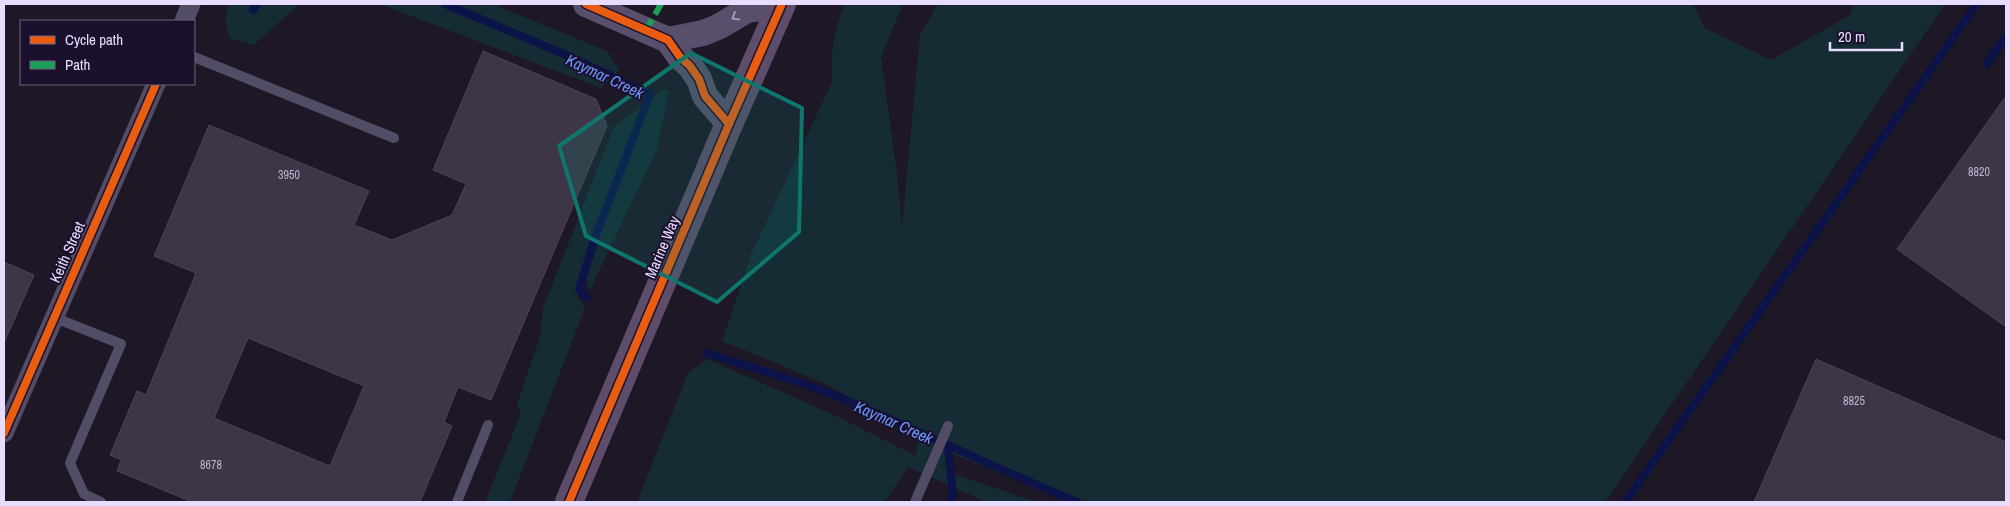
<svg xmlns="http://www.w3.org/2000/svg" width="2010" height="506" viewBox="0 0 2010 506" font-family="'Archivo Narrow',sans-serif">
<style>
.green{fill:#152c34}
.lines{fill:none;stroke-linecap:round;stroke-linejoin:round}
.stream{stroke:#0c1348;stroke-width:8}
.building{fill:#3d3647;stroke:#4b4258;fill-rule:evenodd}
.lane{stroke:#534c66;stroke-width:10}
.street{stroke:#534c66;stroke-width:19}
.secondary{stroke:#584f6c;stroke-width:26}
.primary{stroke:#5e4d6a;stroke-width:28}
.quiet{stroke:#1a9f57;stroke-width:6;stroke-dasharray:12 6;stroke-linecap:butt}
.cycleway-casing{stroke:#1c112c;stroke-width:11}
.cycleway{stroke:#e95d12;stroke-width:8}
.oneway{stroke:#a096b6}
.marked{fill:#0f766e;fill-opacity:0.2;stroke:#0f766e;stroke-width:4;stroke-linejoin:round}
.labels{text-anchor:middle;dominant-baseline:central;stroke-width:4;stroke-linejoin:round;paint-order:stroke}
.number-label{font-size:12px;fill:#bdb2d1}
.street-label{font-size:15px;fill:#e8dcff;stroke:#1c112c}
.water-label{font-size:16px;font-style:italic;fill:#6a97ff;stroke:#1c112c}
</style>
<rect width="100%" height="100%" fill="#1d1726"/>
<!-- green -->
<g class="green">
<path d="M 229,4 L 300,4 L 253,45 L 229,38 L 225,16 Z"/>
<path d="M 379,4 L 493,4 L 607,51 L 619,70 L 601,88 Z"/>
<path d="M 845,4 L 903,4 L 881,57 L 897,174 L 902,226 L 920,35 L 938,4 L 1693,4 L 1705,28 L 1771,60 L 1850,15 L 1854,4 L 1945,4 L 1605,502 L 1071,502 L 950,453 L 948,472 L 1037,502 L 986,502 L 908,467 L 885,502 L 637,502 L 688,373 L 707,359 L 834,415 L 916,456 L 918,437 L 824,383 L 722,341 L 751,255 L 832,82 C 830,55 834,28 845,4 Z"/>
<path d="M 664,89 L 669,91 L 657,149 L 589,292 L 587,280 L 577,285 L 577,297 L 585,308 L 510,502 L 485,502 L 521,413 L 517,404 L 540,337 L 543,308 L 614,127 Z"/>
</g>
<g class="lines">
<!-- stream -->
<g class="stream">
<path d="M 445,4 L 571,57 L 650,94 L 596,235 L 579,289 L 587,298"/>
<path d="M 253,10 L 257,4"/>
<path d="M 1986,64 L 2006,37"/>
<path d="M 706,353 C 746,366 787,377 826,392 C 911,426 992,467 1077,502"/>
<path d="M 948,446 L 953,495 L 950,502"/>
<path d="M 1625,502 L 1977,4"/>
</g>
</g>
<!-- building -->
<g class="building">
<path d="M 483,51 L 596,99 L 607,126 L 491,400 L 458,387 L 444,422 L 452,426 L 420,502 L 192,502 L 117,471 L 121,460 L 110,455 L 137,391 L 146,395 L 196,273 L 154,256 L 209,125 L 369,191 L 354,225 L 392,240 L 452,215 L 466,184 L 433,170 ZM 248,338 L 364,386 L 330,466 L 214,418 Z"/>
<path d="M 2006,96 L 2006,327 L 1897,249 Z"/>
<path d="M 4,262 L 34,275 L 4,343 Z"/>
<path d="M 1816,359 L 2006,442 L 2006,502 L 1754,502 Z"/>
</g>
<g class="lines">
<!-- lane -->
<g class="lane">
<path d="M 194,57 L 394,138"/>
<path d="M 53,317 L 121,344 L 70,463 L 84,494 L 101,502"/>
<path d="M 457,502 L 488,425"/>
<path d="M 915,502 L 948,426"/>
</g>
<!-- street -->
<g class="street">
<path d="M 184,21 L 191,4"/>
<path d="M 4,433 L 156,84"/>
</g>
<!-- secondary -->
<g class="secondary">
<path d="M 586,4 L 668,40 L 680,57 L 690,66 L 699,79 L 705,96 L 729,124"/>
<path d="M 668,40 L 703,33 L 718,27 L 747,10 L 782,5"/>
</g>
<!-- primary -->
<path class="primary" d="M 569,502 L 729,124 L 782,4"/>
<!-- quiet -->
<path class="quiet" d="M 646,30 L 661,4"/>
<defs>
<g id="cycleway">
<path d="M 586,4 L 668,40 L 680,57 L 690,66 L 699,79 L 705,96 L 729,124"/>
<path d="M 4,433 L 156,84"/>
<path d="M 569,502 L 729,124 L 782,4"/>
</g>
</defs>
<!-- cycleway casing -->
<use href="#cycleway" class="cycleway-casing"/>
<!-- cycleway -->
<use href="#cycleway" class="cycleway"/>
</g>
<!-- one-way arrows -->
<defs><path id="oneway-chevron" d="M-2-3.5L2.5 0L-2 3.5" fill="none" stroke-width="1.6" stroke-linecap="round" stroke-linejoin="round" transform="scale(1.25)"/></defs>
<use class="oneway" href="#oneway-chevron" transform="translate(735 17) rotate(150)"/>
<!-- marked area -->
<path class="marked" d="M 691,53 L 802,108 L 799,232 L 717,302 L 586,236 L 559,146 Z"/>
<g class="labels">
<!-- number labels -->
<g class="number-label">
<text x="1979" y="172">8820</text>
<text x="289" y="175">3950</text>
<text x="1854" y="401">8825</text>
<text x="211" y="465">8678</text>
</g>
<!-- street labels -->
<g class="street-label">
<text transform="translate(662 247) rotate(-67)">Marine Way</text>
<text transform="translate(67 252) rotate(-66)">Keith Street</text>
</g>
<!-- water labels -->
<g class="water-label">
<text transform="translate(605 76) rotate(25)">Kaymar Creek</text>
<text transform="translate(894 422) rotate(24)">Kaymar Creek</text>
</g>
</g>
<!-- border -->
<rect width="2010" height="506" fill="none" stroke="#e8dcff" stroke-width="10"/>
<!-- legend -->
<rect x="20" y="20" width="175" height="65" fill="#1c112c" stroke="#6e6280"/>
<rect x="30" y="36" width="25" height="8" fill="#e95d12" stroke="#6e6280"/>
<text x="65" y="45" font-size="15" fill="#e8dcff">Cycle path</text>
<rect x="30" y="61" width="25" height="8" fill="#1a9f57" stroke="#6e6280"/>
<text x="65" y="70" font-size="15" fill="#e8dcff">Path</text>
<!-- scale -->
<path d="M1830 42v8h72v-8" fill="none" stroke="#e8dcff" stroke-width="2.5"/>
<text x="1838" y="42" font-size="15" fill="#e8dcff" stroke="#1c112c" stroke-width="4" paint-order="stroke">20 m</text>
</svg>
